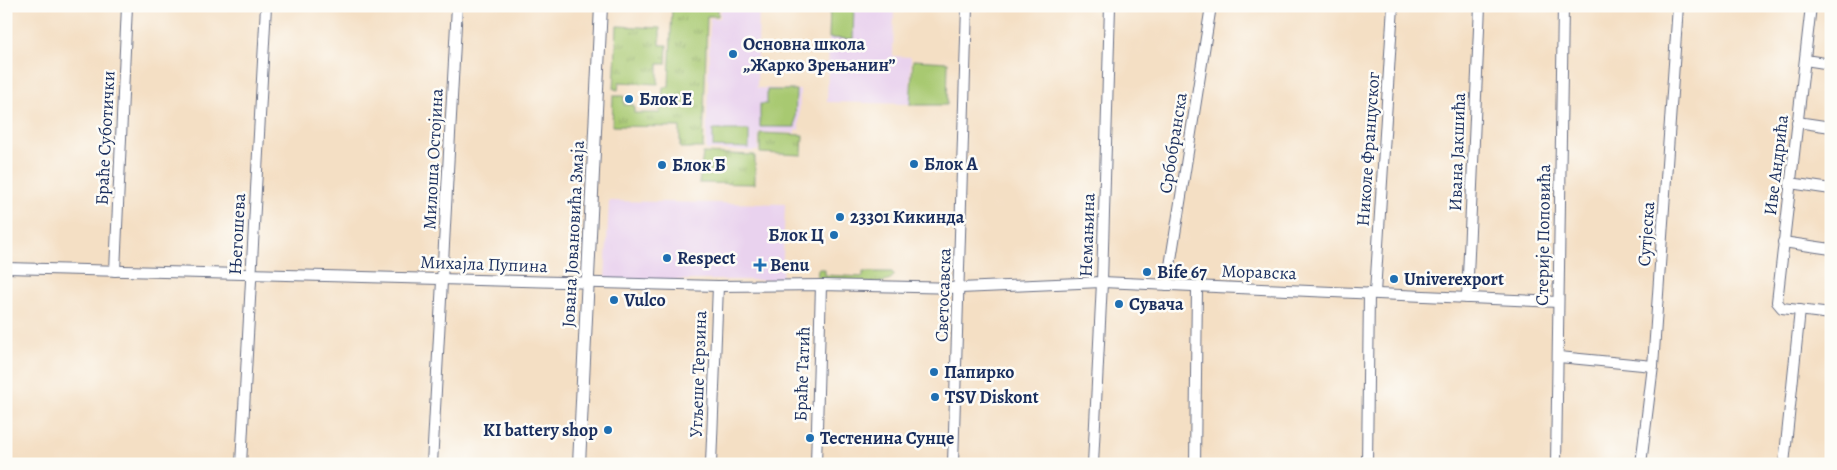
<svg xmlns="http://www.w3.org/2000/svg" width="1837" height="470" viewBox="0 0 1837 470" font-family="Alegreya,serif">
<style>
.built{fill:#e9d2ee}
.grass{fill:url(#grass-tufts);stroke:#627c68}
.park{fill:#a8c971;stroke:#627c68}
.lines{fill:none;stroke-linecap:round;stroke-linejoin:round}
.minor-casing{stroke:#676d82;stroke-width:12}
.major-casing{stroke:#676d82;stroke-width:14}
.minor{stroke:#fff;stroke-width:10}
.major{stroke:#fff;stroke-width:12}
.poi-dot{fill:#1f6fb2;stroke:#fdfcf7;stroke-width:2}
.labels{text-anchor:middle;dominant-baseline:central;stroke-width:5;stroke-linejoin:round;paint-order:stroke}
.poi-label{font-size:18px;font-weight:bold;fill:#1b2f5e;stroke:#fdfcf7;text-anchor:start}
.street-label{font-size:18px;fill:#1b2f5e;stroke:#fdfcf7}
</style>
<defs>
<pattern id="grass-tufts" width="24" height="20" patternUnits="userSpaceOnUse" patternTransform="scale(1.25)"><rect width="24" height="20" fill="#a8c971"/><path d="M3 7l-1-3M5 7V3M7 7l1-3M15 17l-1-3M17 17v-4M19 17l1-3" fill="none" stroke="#88a460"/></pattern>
</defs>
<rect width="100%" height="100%" fill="#fdfcf7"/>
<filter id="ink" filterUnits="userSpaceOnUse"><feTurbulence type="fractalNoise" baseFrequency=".02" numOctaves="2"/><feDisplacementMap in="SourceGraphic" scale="10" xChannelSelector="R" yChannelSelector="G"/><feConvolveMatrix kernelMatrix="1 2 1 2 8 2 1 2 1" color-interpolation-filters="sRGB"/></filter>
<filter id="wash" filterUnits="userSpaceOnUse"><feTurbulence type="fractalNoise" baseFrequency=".0096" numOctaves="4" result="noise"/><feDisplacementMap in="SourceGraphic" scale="20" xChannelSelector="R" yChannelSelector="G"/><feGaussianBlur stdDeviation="1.12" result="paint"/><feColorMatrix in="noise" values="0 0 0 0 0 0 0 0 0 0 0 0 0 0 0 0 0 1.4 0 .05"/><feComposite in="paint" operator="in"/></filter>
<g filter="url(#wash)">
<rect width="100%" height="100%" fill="#f4dfc4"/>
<!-- built -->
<g class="built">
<path d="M 721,6 L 759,6 L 757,88 L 800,90 L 799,130 L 795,130 L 795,133 L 759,132 L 758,151 L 706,150 L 710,18 L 720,18 Z"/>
<path d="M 830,6 L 894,6 L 893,56 L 911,57 L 910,104 L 827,102 Z"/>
<path d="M 609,201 L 785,204 L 782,280 L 605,280 Z"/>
</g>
<!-- grass -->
<g class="grass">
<path d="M 672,6 L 718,6 L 718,16 L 707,16 L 703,148 L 680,148 L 680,127 L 612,126 L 613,96 L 624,96 L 624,105 L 634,105 L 634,113 L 660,113 L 659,99 L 662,99 L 663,87 L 669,87 Z"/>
<path d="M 617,26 L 660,28 L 660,45 L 667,45 L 666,64 L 658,64 L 658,84 L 619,82 L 618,90 L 614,89 Z"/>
<path d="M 760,133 L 803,135 L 802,155 L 760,153 Z"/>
<path d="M 703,153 L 755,155 L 755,184 L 699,183 Z"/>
<path d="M 818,269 L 825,269 L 825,275 L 863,277 L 863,272 L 892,272 L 895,275 L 888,281 L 878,283 L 817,281 Z"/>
</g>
<!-- park -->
<g class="park">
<path d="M 830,6 L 854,6 L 853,39 L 829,38 Z"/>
<path d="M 913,60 L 948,62 L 947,105 L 910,105 Z"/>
<path d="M 767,90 L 796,90 L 795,127 L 760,127 L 760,104 L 767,104 Z"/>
<path d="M 713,130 L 749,130 L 749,148 L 713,147 Z"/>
</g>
</g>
<g filter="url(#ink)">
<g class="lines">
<defs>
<g id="minor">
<path d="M 1811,6 L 1777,302 L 1782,308 L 1831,314"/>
<path d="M 1805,60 L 1831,64"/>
<path d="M 1797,122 L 1831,127"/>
<path d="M 1790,183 L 1831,189"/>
<path d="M 1783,242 L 1831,249"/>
<path d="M 6,268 L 718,286 L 821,285 L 960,288 L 1102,282 L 1558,302"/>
<path d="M 115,271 L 127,6"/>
<path d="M 1167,285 L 1211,6"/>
<path d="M 1375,293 L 1393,6"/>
<path d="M 1467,298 L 1480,6"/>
<path d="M 1559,357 L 1653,366"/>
<path d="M 241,464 L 266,6"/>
<path d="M 432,464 L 457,6"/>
<path d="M 711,464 L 718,286"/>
<path d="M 816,464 L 821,285"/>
<path d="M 953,464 L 967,6"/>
<path d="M 1093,464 L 1102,282 L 1110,6"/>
<path d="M 1195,464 L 1197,287"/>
<path d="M 1367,464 L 1369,293"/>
<path d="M 1556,464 L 1563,6"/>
<path d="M 1641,464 L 1653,366 L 1678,6"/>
<path d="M 1784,464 L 1800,310"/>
</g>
<path id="major" d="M 579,464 L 601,6"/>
</defs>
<!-- minor casing -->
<use href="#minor" class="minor-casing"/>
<!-- major casing -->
<use href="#major" class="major-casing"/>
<!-- minor -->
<use href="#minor" class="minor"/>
<!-- major -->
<use href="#major" class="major"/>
</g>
</g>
<!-- markers -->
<g class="poi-dot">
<circle cx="733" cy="54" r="5"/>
<circle cx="629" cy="99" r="5"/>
<circle cx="914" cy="164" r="5"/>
<circle cx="662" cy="165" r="5"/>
<circle cx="840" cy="217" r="5"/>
<circle cx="834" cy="235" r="5"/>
<circle cx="667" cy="258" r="5"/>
<path d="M757.5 257.5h5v5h5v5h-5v5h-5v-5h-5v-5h5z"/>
<circle cx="1147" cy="272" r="5"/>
<circle cx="1394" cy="279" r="5"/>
<circle cx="614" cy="300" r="5"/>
<circle cx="1119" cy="304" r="5"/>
<circle cx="934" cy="372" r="5"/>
<circle cx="935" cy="397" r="5"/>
<circle cx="608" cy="430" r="5"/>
<circle cx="810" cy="438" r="5"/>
</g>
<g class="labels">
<!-- poi labels -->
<g class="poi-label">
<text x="743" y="44">Основна школа<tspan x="743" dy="21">„Жарко Зрењанин”</tspan></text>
<text x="639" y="99">Блок Е</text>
<text x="924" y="164">Блок А</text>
<text x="672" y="165">Блок Б</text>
<text x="850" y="217">23301 Кикинда</text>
<text x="824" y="235" text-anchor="end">Блок Ц</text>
<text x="677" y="258">Respect</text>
<text x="770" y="265">Benu</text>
<text x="1157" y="272">Bife 67</text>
<text x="1404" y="279">Univerexport</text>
<text x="624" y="300">Vulco</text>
<text x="1129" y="304">Сувача</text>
<text x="944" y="372">Папирко</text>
<text x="945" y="397">TSV Diskont</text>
<text x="598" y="430" text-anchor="end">KI battery shop</text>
<text x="820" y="438">Тестенина Сунце</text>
</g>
<!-- street labels -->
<g class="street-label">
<text transform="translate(105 138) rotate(-87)">Браће Суботички</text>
<text transform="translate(1173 143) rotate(-81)">Србобранска</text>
<text transform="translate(1368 149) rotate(-86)">Николе Француског</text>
<text transform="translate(1457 152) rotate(-88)">Ивана Јакшића</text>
<text transform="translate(433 159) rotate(-87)">Милоша Остојина</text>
<text transform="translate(1776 165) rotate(-83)">Иве Андрића</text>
<text transform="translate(237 234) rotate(-87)">Његошева</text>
<text transform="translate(573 234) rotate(-87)">Јована Јовановића Змаја</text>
<text transform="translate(1646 234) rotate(-86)">Сутјеска</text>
<text transform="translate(1087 235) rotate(-88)">Немањина</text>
<text transform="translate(1543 235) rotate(-89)">Стерије Поповића</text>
<text transform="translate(484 264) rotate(2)">Михајла Пупина</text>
<text transform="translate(1259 272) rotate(2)">Моравска</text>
<text transform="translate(943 295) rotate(-88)">Светосавска</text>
<text transform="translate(698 374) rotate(-88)">Угљеше Терзина</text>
<text transform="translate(802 374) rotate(-88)">Браће Татић</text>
</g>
</g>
<!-- margin -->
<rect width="1837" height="470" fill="none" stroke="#fdfcf7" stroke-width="25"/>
</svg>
